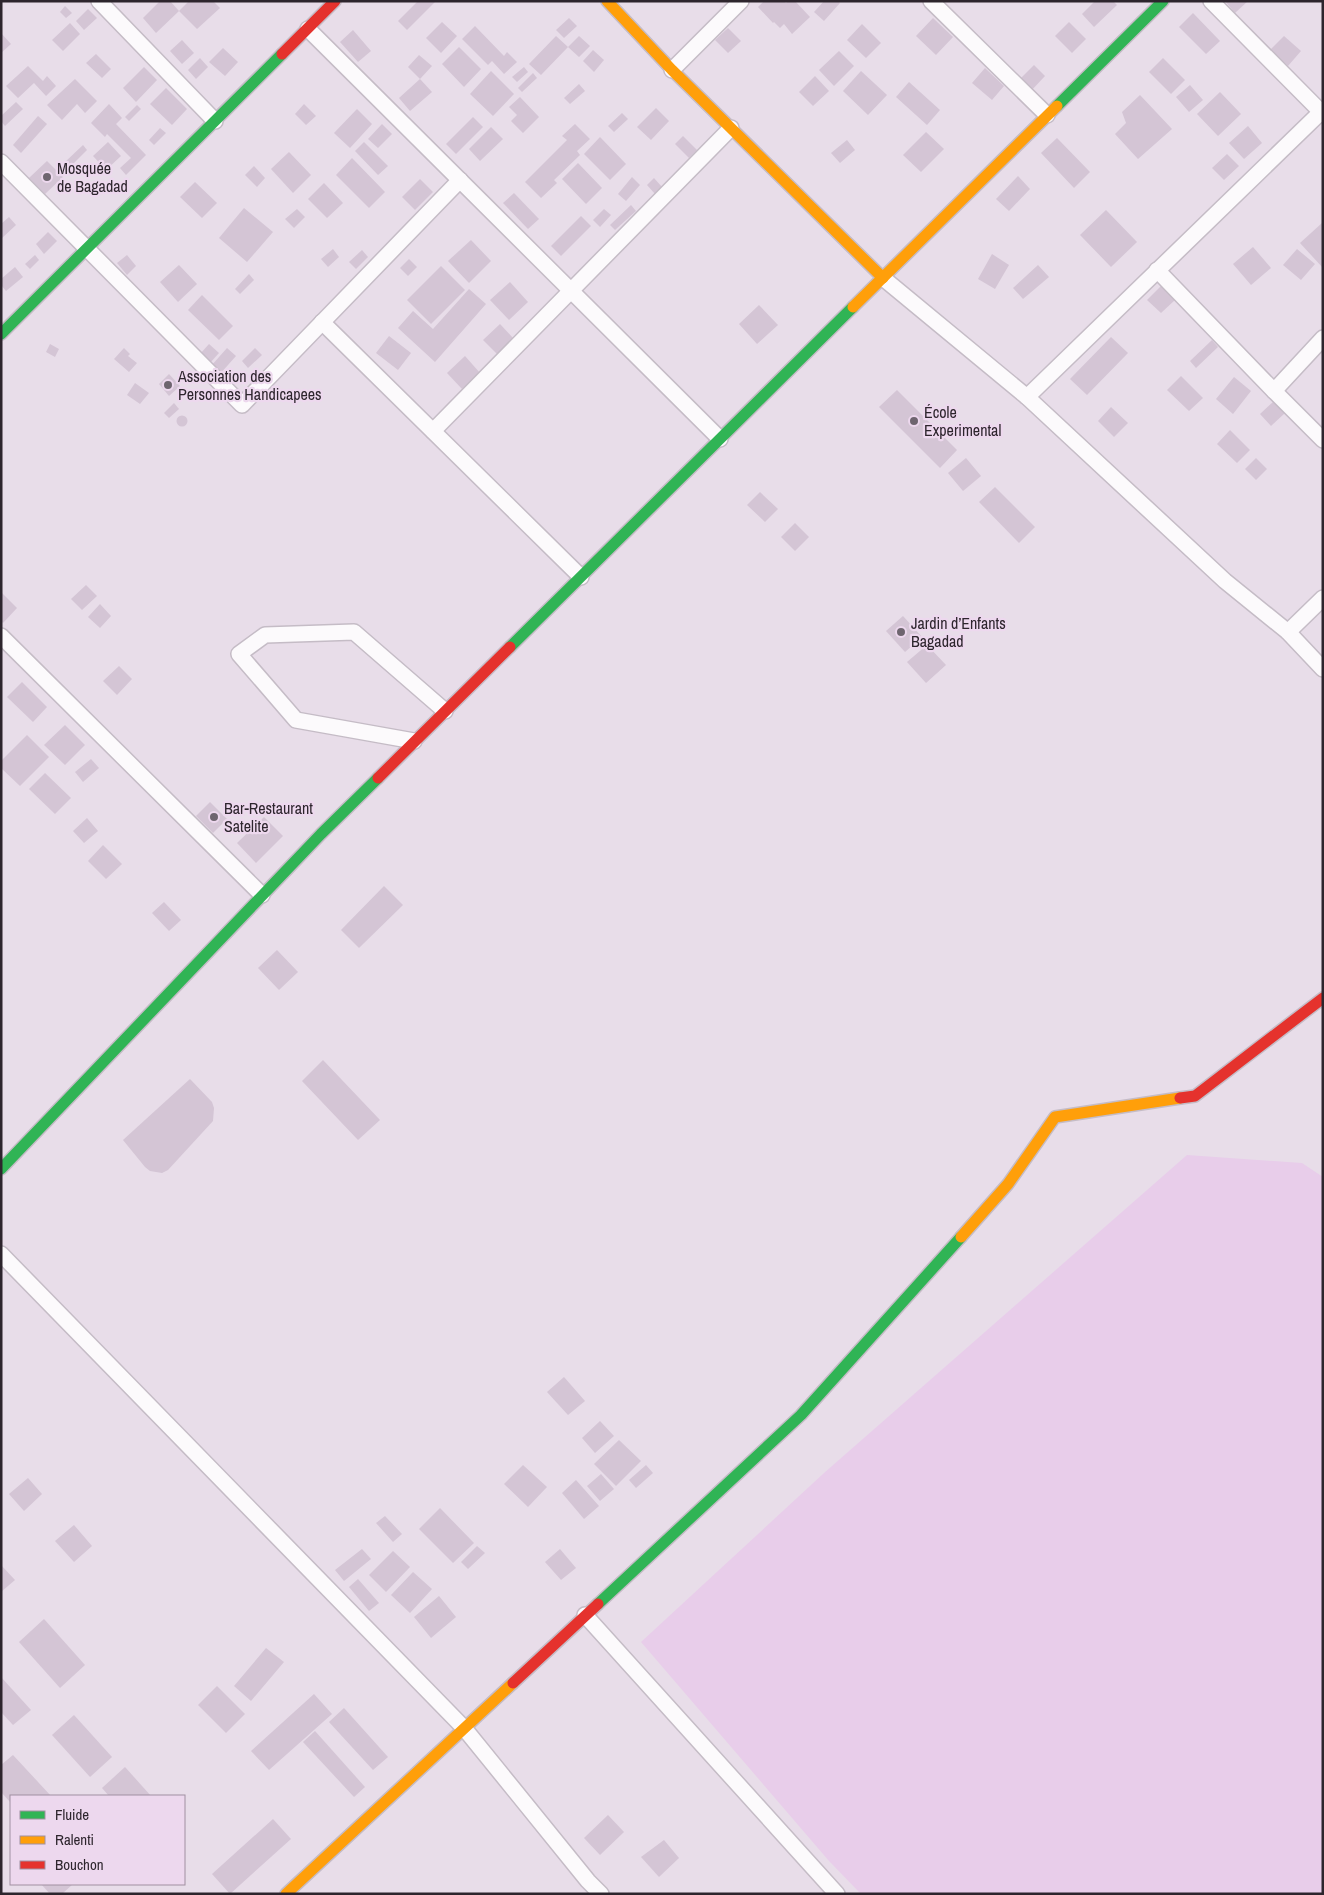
<svg xmlns="http://www.w3.org/2000/svg" width="1324" height="1895" viewBox="0 0 1324 1895" font-family="'Archivo Narrow',sans-serif">
<style>
.green{fill:#e8cdea}
.building{fill:#d4c5d5}
.lines{fill:none;stroke-linecap:round;stroke-linejoin:round}
.street-casing{stroke:#c5bcc6;stroke-width:18}
.fast-casing{stroke:#c5bcc6;stroke-width:14}
.slow-casing{stroke:#c5bcc6;stroke-width:14}
.jam-casing{stroke:#c5bcc6;stroke-width:14}
.street{stroke:#fcfafc;stroke-width:15}
.fast{stroke:#30b455;stroke-width:11}
.slow{stroke:#ff9f0a;stroke-width:11}
.jam{stroke:#e5322d;stroke-width:11}
.poi-dot{fill:#6e656f;stroke:#edd8ee;stroke-width:2}
.labels{text-anchor:middle;dominant-baseline:central;stroke-width:4.5;stroke-linejoin:round;paint-order:stroke}
.poi-label{font-size:16px;fill:#2d252d;stroke:#edd8ee;text-anchor:start}
</style>
<rect width="100%" height="100%" fill="#e8dde9"/>
<!-- green -->
<path class="green" d="M 1187,1155 L 1302,1163 L 1323,1177 L 1323,1894 L 861,1894 L 829,1861 L 641,1642 L 824,1473 Z"/>
<!-- building -->
<g class="building">
<path d="M 160,1 L 170,1 L 179,11 L 156,33 L 143,18 Z"/>
<path d="M 189,1 L 213,1 L 220,8 L 197,29 L 179,11 Z"/>
<path d="M 418,1 L 436,1 L 407,30 L 398,21 Z"/>
<path d="M 764,1 L 784,1 L 786,3 L 788,1 L 795,1 L 810,17 L 792,34 L 784,24 L 780,28 L 774,22 L 773,23 L 758,7 Z"/>
<path d="M 824,1 L 838,1 L 840,3 L 824,21 L 814,12 Z"/>
<path d="M 1095,1 L 1113,1 L 1117,5 L 1094,27 L 1082,14 Z"/>
<path d="M 1225,1 L 1248,1 L 1235,13 Z"/>
<path d="M 65,6 L 72,13 L 66,18 L 60,12 Z"/>
<path d="M 88,9 L 97,18 L 84,30 L 76,21 Z"/>
<path d="M 1193,13 L 1220,41 L 1206,54 L 1179,27 Z"/>
<path d="M 569,18 L 577,26 L 564,38 L 556,30 Z"/>
<path d="M 933,18 L 953,37 L 936,55 L 916,36 Z"/>
<path d="M 442,22 L 457,36 L 441,53 L 426,38 Z"/>
<path d="M 1069,22 L 1086,39 L 1072,53 L 1055,36 Z"/>
<path d="M 70,23 L 80,34 L 63,51 L 52,40 Z"/>
<path d="M 862,24 L 881,43 L 866,58 L 847,40 Z"/>
<path d="M 475,26 L 504,56 L 507,52 L 517,62 L 504,74 L 492,61 L 488,65 L 462,39 Z"/>
<path d="M 728,28 L 741,41 L 728,53 L 715,40 Z"/>
<path d="M 353,30 L 371,51 L 358,62 L 340,42 Z"/>
<path d="M 1,33 L 11,44 L 1,53 Z"/>
<path d="M 556,36 L 568,47 L 579,36 L 590,46 L 579,57 L 568,47 L 541,75 L 529,64 Z"/>
<path d="M 1284,36 L 1301,51 L 1288,66 L 1270,50 Z"/>
<path d="M 182,40 L 194,53 L 182,64 L 170,51 Z"/>
<path d="M 459,47 L 481,69 L 464,87 L 442,64 Z"/>
<path d="M 223,48 L 238,62 L 225,76 L 209,62 Z"/>
<path d="M 593,50 L 604,60 L 594,72 L 583,61 Z"/>
<path d="M 839,51 L 854,66 L 834,86 L 819,70 Z"/>
<path d="M 96,54 L 111,69 L 102,78 L 86,63 Z"/>
<path d="M 419,55 L 432,66 L 420,79 L 408,67 Z"/>
<path d="M 200,58 L 208,67 L 196,79 L 188,70 Z"/>
<path d="M 1163,58 L 1185,80 L 1171,94 L 1149,72 Z"/>
<path d="M 1034,65 L 1045,76 L 1030,92 L 1018,81 Z"/>
<path d="M 28,66 L 43,81 L 47,76 L 56,86 L 46,96 L 34,83 L 18,98 L 6,86 Z"/>
<path d="M 144,67 L 157,80 L 136,102 L 123,88 Z"/>
<path d="M 524,67 L 528,72 L 517,82 L 512,77 Z"/>
<path d="M 985,68 L 1004,86 L 992,100 L 972,83 Z"/>
<path d="M 491,71 L 514,94 L 493,116 L 470,94 Z"/>
<path d="M 861,71 L 887,95 L 868,115 L 843,91 Z"/>
<path d="M 533,73 L 537,78 L 522,92 L 518,88 Z"/>
<path d="M 815,76 L 829,91 L 813,106 L 799,92 Z"/>
<path d="M 75,79 L 97,101 L 85,113 L 77,104 L 62,120 L 47,105 Z"/>
<path d="M 420,79 L 432,92 L 410,111 L 399,98 Z"/>
<path d="M 909,82 L 940,110 L 927,125 L 896,97 Z"/>
<path d="M 579,84 L 585,91 L 570,104 L 564,98 Z"/>
<path d="M 1190,85 L 1203,100 L 1189,112 L 1176,97 Z"/>
<path d="M 166,88 L 187,109 L 172,125 L 150,104 Z"/>
<path d="M 1220,92 L 1241,114 L 1218,136 L 1197,114 Z"/>
<path d="M 1140,95 L 1172,129 L 1138,159 L 1115,134 L 1126,123 L 1122,112 Z"/>
<path d="M 520,97 L 539,117 L 523,133 L 511,121 L 517,115 L 509,107 Z"/>
<path d="M 16,102 L 23,109 L 5,126 L 1,121 L 1,116 Z"/>
<path d="M 109,104 L 122,118 L 116,124 L 146,155 L 126,175 L 120,168 L 131,158 L 107,134 L 105,137 L 91,123 Z"/>
<path d="M 304,104 L 316,116 L 306,125 L 295,114 Z"/>
<path d="M 137,105 L 141,109 L 129,121 L 125,117 Z"/>
<path d="M 656,108 L 669,121 L 651,140 L 637,127 Z"/>
<path d="M 357,109 L 372,124 L 350,148 L 334,133 Z"/>
<path d="M 622,113 L 628,119 L 614,132 L 608,126 Z"/>
<path d="M 38,116 L 47,124 L 21,153 L 13,145 Z"/>
<path d="M 473,117 L 483,127 L 456,154 L 446,144 Z"/>
<path d="M 382,124 L 392,134 L 378,148 L 368,139 Z"/>
<path d="M 575,124 L 590,139 L 577,151 L 580,155 L 554,180 L 557,183 L 541,198 L 525,182 L 567,140 L 562,136 Z"/>
<path d="M 1248,126 L 1262,143 L 1244,159 L 1229,143 Z"/>
<path d="M 491,127 L 503,139 L 480,161 L 469,149 Z"/>
<path d="M 160,128 L 166,133 L 154,145 L 149,140 Z"/>
<path d="M 926,132 L 944,149 L 921,172 L 903,155 Z"/>
<path d="M 683,136 L 697,150 L 689,158 L 675,144 Z"/>
<path d="M 600,137 L 626,164 L 610,180 L 584,154 Z"/>
<path d="M 1057,138 L 1090,172 L 1074,188 L 1041,153 Z"/>
<path d="M 847,140 L 855,150 L 840,163 L 831,153 Z"/>
<path d="M 108,142 L 121,156 L 106,170 L 93,156 Z"/>
<path d="M 364,142 L 388,166 L 378,175 L 355,151 Z"/>
<path d="M 83,145 L 87,150 L 70,167 L 65,162 Z"/>
<path d="M 289,152 L 311,175 L 293,193 L 271,169 Z"/>
<path d="M 1227,154 L 1239,166 L 1224,180 L 1212,168 Z"/>
<path d="M 352,158 L 385,192 L 369,208 L 336,175 Z"/>
<path d="M 47,161 L 63,177 L 45,194 L 29,178 Z"/>
<path d="M 578,163 L 602,188 L 586,204 L 562,179 Z"/>
<path d="M 254,166 L 265,178 L 257,187 L 245,175 Z"/>
<path d="M 1018,176 L 1030,189 L 1009,211 L 996,199 Z"/>
<path d="M 632,177 L 640,185 L 626,201 L 618,194 Z"/>
<path d="M 654,178 L 662,187 L 655,194 L 647,185 Z"/>
<path d="M 420,179 L 433,192 L 415,210 L 402,197 Z"/>
<path d="M 195,182 L 217,203 L 202,218 L 180,197 Z"/>
<path d="M 324,183 L 343,203 L 327,218 L 308,199 Z"/>
<path d="M 514,193 L 539,219 L 528,229 L 503,203 Z"/>
<path d="M 631,205 L 636,211 L 615,230 L 610,225 Z"/>
<path d="M 244,208 L 273,232 L 247,262 L 219,238 Z"/>
<path d="M 297,209 L 305,217 L 294,228 L 285,219 Z"/>
<path d="M 604,209 L 611,215 L 600,227 L 593,220 Z"/>
<path d="M 1106,210 L 1137,242 L 1111,267 L 1080,235 Z"/>
<path d="M 581,216 L 591,226 L 561,256 L 551,246 Z"/>
<path d="M 9,217 L 16,225 L 1,239 L 1,224 Z"/>
<path d="M 1322,223 L 1323,224 L 1323,268 L 1300,243 Z"/>
<path d="M 48,232 L 57,241 L 44,254 L 36,244 Z"/>
<path d="M 471,240 L 491,261 L 469,283 L 448,261 Z"/>
<path d="M 1253,247 L 1271,268 L 1251,285 L 1233,264 Z"/>
<path d="M 333,249 L 339,257 L 328,267 L 321,259 Z"/>
<path d="M 1297,249 L 1315,264 L 1301,280 L 1283,265 Z"/>
<path d="M 362,250 L 368,257 L 356,269 L 349,262 Z"/>
<path d="M 992,254 L 1009,265 L 995,289 L 978,279 Z"/>
<path d="M 35,255 L 39,260 L 30,269 L 25,264 Z"/>
<path d="M 127,255 L 136,266 L 127,275 L 117,263 Z"/>
<path d="M 409,259 L 417,267 L 408,276 L 400,268 Z"/>
<path d="M 179,265 L 197,284 L 178,302 L 160,282 Z"/>
<path d="M 1038,265 L 1049,277 L 1023,299 L 1013,288 Z"/>
<path d="M 441,266 L 465,290 L 431,324 L 407,300 Z"/>
<path d="M 15,267 L 23,277 L 6,291 L 1,285 L 1,279 Z"/>
<path d="M 249,274 L 254,280 L 240,294 L 235,289 Z"/>
<path d="M 510,282 L 528,302 L 509,320 L 490,300 Z"/>
<path d="M 1161,286 L 1175,300 L 1161,313 L 1147,300 Z"/>
<path d="M 469,289 L 486,304 L 435,362 L 398,328 L 413,311 L 433,329 Z"/>
<path d="M 202,295 L 233,326 L 219,340 L 188,310 Z"/>
<path d="M 759,305 L 778,325 L 757,344 L 739,324 Z"/>
<path d="M 500,324 L 513,338 L 497,354 L 483,340 Z"/>
<path d="M 389,336 L 411,353 L 398,370 L 376,353 Z"/>
<path d="M 1111,337 L 1128,353 L 1087,395 L 1070,379 Z"/>
<path d="M 1212,340 L 1218,347 L 1196,368 L 1190,361 Z"/>
<path d="M 50,344 L 59,349 L 55,357 L 46,352 Z"/>
<path d="M 209,344 L 219,353 L 210,363 L 200,354 Z"/>
<path d="M 124,348 L 130,354 L 128,356 L 137,363 L 129,372 L 114,359 Z"/>
<path d="M 227,348 L 236,356 L 220,374 L 211,366 Z"/>
<path d="M 255,348 L 262,355 L 248,368 L 242,361 Z"/>
<path d="M 465,356 L 480,373 L 462,389 L 447,373 Z"/>
<path d="M 169,374 L 180,386 L 169,396 L 159,384 Z"/>
<path d="M 1181,376 L 1203,398 L 1189,411 L 1167,390 Z"/>
<path d="M 1234,377 L 1251,391 L 1233,414 L 1216,399 Z"/>
<path d="M 135,383 L 149,393 L 140,404 L 127,395 Z"/>
<path d="M 897,390 L 957,450 L 940,468 L 879,407 Z"/>
<path d="M 1274,401 L 1285,413 L 1271,426 L 1260,414 Z"/>
<path d="M 174,403 L 179,409 L 169,418 L 164,413 Z"/>
<path d="M 1111,407 L 1128,423 L 1114,437 L 1098,421 Z"/>
<circle cx="182" cy="421" r="5.5"/>
<path d="M 1230,430 L 1250,450 L 1237,463 L 1217,444 Z"/>
<path d="M 966,458 L 981,476 L 963,491 L 948,473 Z"/>
<path d="M 1256,458 L 1267,469 L 1256,480 L 1245,469 Z"/>
<path d="M 995,487 L 1035,527 L 1019,543 L 979,502 Z"/>
<path d="M 760,492 L 778,509 L 765,522 L 747,505 Z"/>
<path d="M 795,523 L 809,537 L 795,551 L 781,537 Z"/>
<path d="M 86,585 L 97,596 L 82,610 L 71,599 Z"/>
<path d="M 1,592 L 17,608 L 3,623 L 1,621 Z"/>
<path d="M 100,604 L 111,616 L 100,628 L 88,617 Z"/>
<path d="M 903,616 L 922,637 L 905,652 L 886,631 Z"/>
<path d="M 927,645 L 946,665 L 926,683 L 907,662 Z"/>
<path d="M 119,666 L 132,679 L 117,695 L 103,681 Z"/>
<path d="M 22,682 L 47,707 L 33,722 L 7,697 Z"/>
<path d="M 65,725 L 85,745 L 65,765 L 44,745 Z"/>
<path d="M 27,735 L 49,757 L 20,786 L 1,768 L 1,761 Z"/>
<path d="M 91,759 L 99,768 L 83,782 L 75,772 Z"/>
<path d="M 45,773 L 71,798 L 55,814 L 29,789 Z"/>
<path d="M 210,802 L 227,819 L 213,833 L 196,816 Z"/>
<path d="M 264,817 L 283,836 L 256,863 L 237,843 Z"/>
<path d="M 87,818 L 98,831 L 84,843 L 73,831 Z"/>
<path d="M 103,845 L 122,864 L 106,879 L 88,861 Z"/>
<path d="M 384,886 L 403,905 L 359,948 L 341,930 Z"/>
<path d="M 164,902 L 181,920 L 169,931 L 152,913 Z"/>
<path d="M 277,950 L 298,972 L 279,990 L 258,968 Z"/>
<path d="M 323,1060 L 380,1120 L 358,1140 L 302,1081 Z"/>
<path d="M 190,1079 L 212,1102 L 214,1108 L 213,1121 L 168,1170 L 162,1173 L 150,1171 L 145,1167 L 123,1140 Z"/>
<path d="M 564,1377 L 585,1401 L 568,1415 L 547,1392 Z"/>
<path d="M 600,1421 L 614,1436 L 595,1453 L 582,1438 Z"/>
<path d="M 619,1440 L 641,1461 L 616,1486 L 594,1464 Z"/>
<path d="M 523,1465 L 547,1487 L 528,1507 L 504,1484 Z"/>
<path d="M 646,1465 L 653,1473 L 636,1488 L 629,1480 Z"/>
<path d="M 601,1474 L 614,1489 L 600,1501 L 587,1486 Z"/>
<path d="M 28,1478 L 42,1494 L 24,1511 L 9,1494 Z"/>
<path d="M 576,1480 L 599,1506 L 584,1519 L 562,1493 Z"/>
<path d="M 440,1508 L 474,1543 L 453,1563 L 419,1529 Z"/>
<path d="M 385,1516 L 402,1534 L 393,1542 L 376,1523 Z"/>
<path d="M 74,1525 L 92,1546 L 74,1562 L 55,1541 Z"/>
<path d="M 477,1546 L 485,1553 L 468,1569 L 461,1562 Z"/>
<path d="M 362,1549 L 371,1559 L 344,1581 L 335,1570 Z"/>
<path d="M 560,1549 L 576,1568 L 561,1580 L 545,1562 Z"/>
<path d="M 393,1551 L 410,1567 L 386,1592 L 369,1575 Z"/>
<path d="M 1,1565 L 15,1580 L 1,1592 Z"/>
<path d="M 413,1572 L 432,1589 L 410,1613 L 391,1595 Z"/>
<path d="M 358,1579 L 379,1603 L 369,1611 L 349,1587 Z"/>
<path d="M 439,1596 L 456,1617 L 431,1638 L 414,1617 Z"/>
<path d="M 44,1619 L 85,1665 L 60,1688 L 19,1642 Z"/>
<path d="M 266,1648 L 284,1662 L 251,1701 L 234,1686 Z"/>
<path d="M 1,1677 L 31,1710 L 13,1725 L 1,1712 Z"/>
<path d="M 217,1686 L 245,1714 L 226,1733 L 198,1705 Z"/>
<path d="M 314,1694 L 332,1714 L 269,1770 L 251,1751 Z"/>
<path d="M 344,1708 L 388,1757 L 373,1770 L 329,1722 Z"/>
<path d="M 74,1715 L 112,1757 L 90,1777 L 52,1735 Z"/>
<path d="M 315,1731 L 365,1787 L 354,1797 L 303,1742 Z"/>
<path d="M 13,1755 L 51,1796 L 11,1796 L 11,1803 L 1,1792 L 1,1765 Z"/>
<path d="M 125,1767 L 151,1796 L 109,1796 L 102,1788 Z"/>
<path d="M 608,1815 L 624,1832 L 600,1855 L 584,1838 Z"/>
<path d="M 273,1819 L 291,1839 L 230,1894 L 212,1874 Z"/>
<path d="M 664,1840 L 679,1858 L 659,1877 L 641,1857 Z"/>
<path d="M 41,1884 L 73,1884 L 62,1894 L 50,1894 Z"/>
</g>
<g class="lines">
<defs>
<g id="street">
<path d="M 99,1 L 215,121"/>
<path d="M 931,1 L 1047,115"/>
<path d="M 1211,1 L 1323,114"/>
<path d="M 308,29 L 720,439"/>
<path d="M 672,70 L 741,1"/>
<path d="M 1,162 L 242,405 L 460,180"/>
<path d="M 1157,270 L 1274,391 L 1323,338"/>
<path d="M 883,278 L 1027,397 L 1225,581 L 1288,632 L 1323,669"/>
<path d="M 322,322 L 581,577"/>
<path d="M 1274,391 L 1323,440"/>
<path d="M 1027,397 L 1323,110"/>
<path d="M 433,431 L 731,128"/>
<path d="M 1288,632 L 1323,598"/>
<path d="M 1,636 L 262,895"/>
<path d="M 414,741 L 296,720 L 239,654 L 265,635 L 354,632 L 445,711"/>
<path d="M 1,1254 L 464,1728 L 588,1881 L 601,1894"/>
<path d="M 585,1615 L 837,1894"/>
</g>
<g id="fast">
<path d="M 1057,106 L 1163,1"/>
<path d="M 1,334 L 282,54"/>
<path d="M 510,647 L 853,307"/>
<path d="M 1,1169 L 321,834 L 378,778"/>
<path d="M 598,1604 L 801,1415 L 961,1237"/>
</g>
<g id="slow">
<path d="M 607,1 L 672,70 L 883,278"/>
<path d="M 853,307 L 1057,106"/>
<path d="M 961,1237 L 1008,1184 L 1055,1117 L 1180,1098"/>
<path d="M 286,1894 L 513,1683"/>
</g>
<g id="jam">
<path d="M 282,54 L 335,1"/>
<path d="M 378,778 L 510,647"/>
<path d="M 1180,1098 L 1195,1096 L 1323,998"/>
<path d="M 513,1683 L 598,1604"/>
</g>
</defs>
<!-- street casing -->
<use href="#street" class="street-casing"/>
<!-- fast casing -->
<use href="#fast" class="fast-casing"/>
<!-- slow casing -->
<use href="#slow" class="slow-casing"/>
<!-- jam casing -->
<use href="#jam" class="jam-casing"/>
<!-- street -->
<use href="#street" class="street"/>
<!-- fast -->
<use href="#fast" class="fast"/>
<!-- slow -->
<use href="#slow" class="slow"/>
<!-- jam -->
<use href="#jam" class="jam"/>
</g>
<!-- markers -->
<g class="poi-dot">
<circle cx="47" cy="177" r="5"/>
<circle cx="168" cy="385" r="5"/>
<circle cx="914" cy="421" r="5"/>
<circle cx="901" cy="632" r="5"/>
<circle cx="214" cy="817" r="5"/>
</g>
<g class="labels">
<!-- poi labels -->
<g class="poi-label">
<text x="57" y="168">Mosquée<tspan x="57" dy="18">de Bagadad</tspan></text>
<text x="178" y="376">Association des<tspan x="178" dy="18">Personnes Handicapees</tspan></text>
<text x="924" y="412">École<tspan x="924" dy="18">Experimental</tspan></text>
<text x="911" y="623">Jardin d’Enfants<tspan x="911" dy="18">Bagadad</tspan></text>
<text x="224" y="808">Bar-Restaurant<tspan x="224" dy="18">Satelite</tspan></text>
</g>
</g>
<!-- border -->
<rect width="1324" height="1895" fill="none" stroke="#2d252d" stroke-width="5"/>
<!-- legend -->
<rect x="10" y="1795" width="175" height="90" fill="#edd8ee" stroke="#a090a1"/>
<rect x="20" y="1811" width="25" height="8" fill="#30b455" stroke="#a090a1"/>
<text x="55" y="1820" font-size="15" fill="#2d252d">Fluide</text>
<rect x="20" y="1836" width="25" height="8" fill="#ff9f0a" stroke="#a090a1"/>
<text x="55" y="1845" font-size="15" fill="#2d252d">Ralenti</text>
<rect x="20" y="1861" width="25" height="8" fill="#e5322d" stroke="#a090a1"/>
<text x="55" y="1870" font-size="15" fill="#2d252d">Bouchon</text>
</svg>
